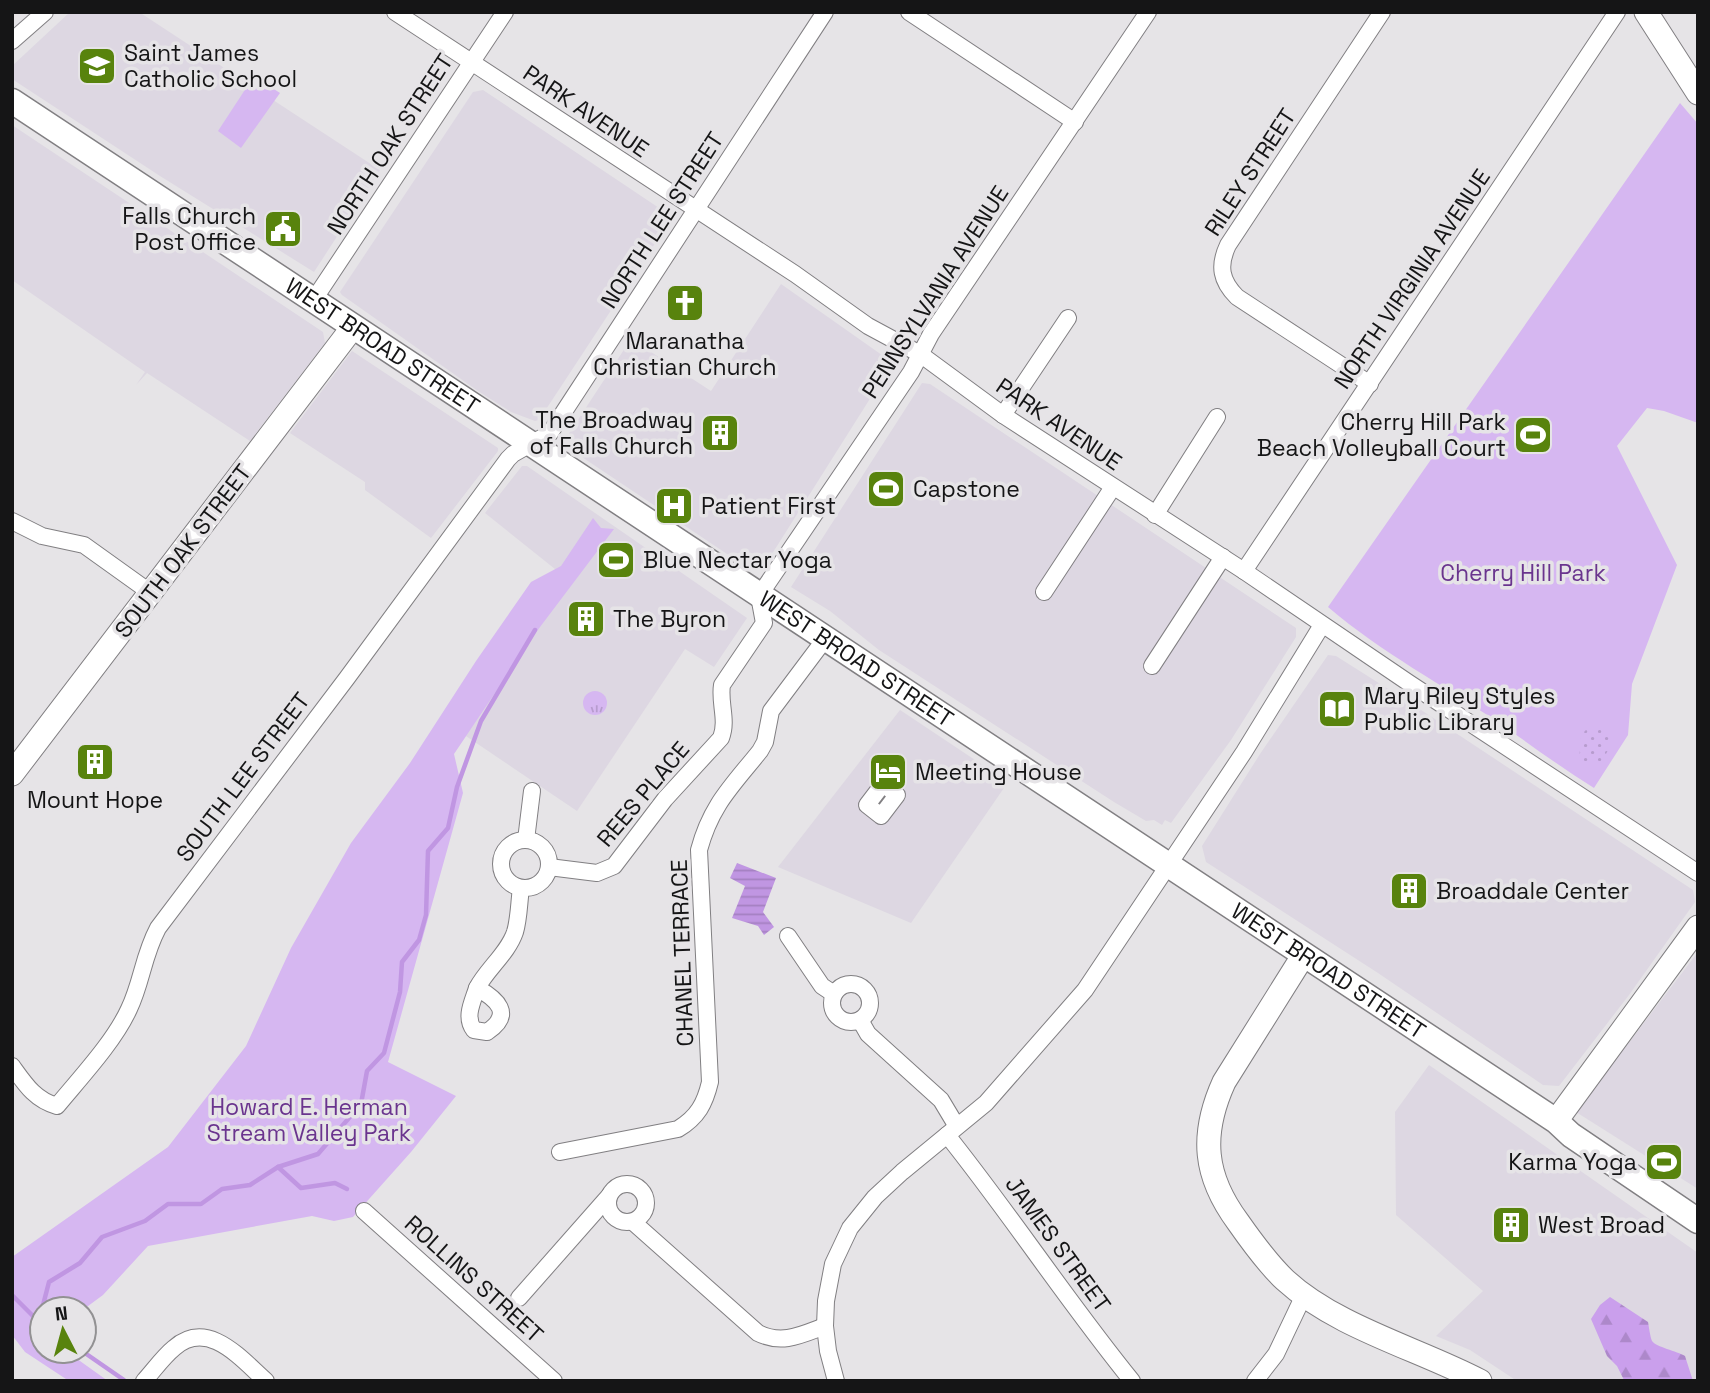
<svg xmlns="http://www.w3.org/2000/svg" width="1710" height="1393" viewBox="0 0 1710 1393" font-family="'Space Grotesk',sans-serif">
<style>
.built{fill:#ddd7e2}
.grass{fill:url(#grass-tufts)}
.forest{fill:url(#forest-firs)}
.park{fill:#d6b7f1}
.garden{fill:url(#garden-dots)}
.water{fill:url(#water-rules)}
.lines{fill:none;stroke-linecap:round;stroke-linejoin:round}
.stream{stroke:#c096e2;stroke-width:4.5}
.street-casing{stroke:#817f82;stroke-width:18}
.secondary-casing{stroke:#817f82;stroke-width:25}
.primary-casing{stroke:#817f82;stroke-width:27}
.street{stroke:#fff;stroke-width:16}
.secondary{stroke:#fff;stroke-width:23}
.primary{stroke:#fff;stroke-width:24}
.labels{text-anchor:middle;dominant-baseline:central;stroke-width:7;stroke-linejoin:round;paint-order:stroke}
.poi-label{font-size:23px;fill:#151516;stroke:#e6e4e7;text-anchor:start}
.street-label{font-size:23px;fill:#151516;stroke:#e6e4e7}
.park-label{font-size:23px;fill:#6a348e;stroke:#e6e4e7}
</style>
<defs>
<pattern id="grass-tufts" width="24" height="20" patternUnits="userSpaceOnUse" patternTransform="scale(1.75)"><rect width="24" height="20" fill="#d6b7f1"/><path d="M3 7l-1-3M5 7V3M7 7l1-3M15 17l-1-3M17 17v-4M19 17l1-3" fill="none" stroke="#b79cce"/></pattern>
<pattern id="forest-firs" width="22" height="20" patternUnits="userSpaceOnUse" patternTransform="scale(1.75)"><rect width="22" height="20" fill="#ca9fec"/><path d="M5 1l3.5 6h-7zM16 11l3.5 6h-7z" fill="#ad88ca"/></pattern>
<pattern id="garden-dots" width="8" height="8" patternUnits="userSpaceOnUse" patternTransform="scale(1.75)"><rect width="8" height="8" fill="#d6b7f1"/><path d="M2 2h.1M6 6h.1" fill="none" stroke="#b79cce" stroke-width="1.8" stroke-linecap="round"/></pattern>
<pattern id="water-rules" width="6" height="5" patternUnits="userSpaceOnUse" patternTransform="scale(1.75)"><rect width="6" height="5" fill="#c096e2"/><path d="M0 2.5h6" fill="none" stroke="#a480c1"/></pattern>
</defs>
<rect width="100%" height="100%" fill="#e6e4e7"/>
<!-- built -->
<g class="built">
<path d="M 70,12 L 139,12 L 380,170 L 314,272 L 160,176 L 12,79 L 12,66 Z"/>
<path d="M 483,90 L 668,214 L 669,222 L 539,420 L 535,421 L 511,412 L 478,391 L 342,295 L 340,292 L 473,92 Z"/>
<path d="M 12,125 L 323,332 L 325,343 L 250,441 L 147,373 L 136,385 L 145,372 L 12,280 Z"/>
<path d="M 781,284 L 889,360 L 890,367 L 765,565 L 758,568 L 745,566 L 564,445 L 566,438 L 631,339 L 711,391 Z"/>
<path d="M 352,351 L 498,448 L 498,451 L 431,538 L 365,490 L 365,482 L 290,433 Z"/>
<path d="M 922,383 L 930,384 L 1296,628 L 1296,637 L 1231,740 L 1171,823 L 1165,820 L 1162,825 L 1154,820 L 1146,821 L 1114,802 L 879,650 L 830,611 L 791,587 Z"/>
<path d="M 522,466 L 527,466 L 747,618 L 714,667 L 685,649 L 577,811 L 457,730 L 565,577 L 485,513 Z"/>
<path d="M 1328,655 L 1336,656 L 1412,704 L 1693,890 L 1695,902 L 1629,995 L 1559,1086 L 1543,1085 L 1378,973 L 1206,862 L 1202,846 L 1260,754 Z"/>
<path d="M 900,710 L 1008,782 L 911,923 L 778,867 Z"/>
<path d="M 1698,952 L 1698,1189 L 1576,1112 Z"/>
<path d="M 1429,1065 L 1698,1253 L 1698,1381 L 1517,1381 L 1470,1350 L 1436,1336 L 1483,1291 L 1396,1215 L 1395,1112 Z"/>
</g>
<!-- grass -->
<circle class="grass" cx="595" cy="703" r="12"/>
<!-- forest -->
<path class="forest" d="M 1610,1297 L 1648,1322 C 1649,1327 1650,1336 1652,1341 C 1656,1347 1677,1351 1685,1356 L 1693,1381 L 1624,1380 L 1617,1366 L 1607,1356 L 1591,1319 L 1600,1305 Z"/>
<!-- park -->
<g class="park">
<path d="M 254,76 L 280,93 L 241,148 L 218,131 Z"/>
<path d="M 1680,103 L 1698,124 L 1698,423 L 1664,411 L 1647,408 L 1617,446 L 1677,565 L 1632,684 L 1628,735 L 1594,788 C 1562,768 1532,746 1501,724 C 1443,685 1382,653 1328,607 Z"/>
<path d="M 593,518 L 601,528 L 614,529 L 534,635 L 454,754 L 463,793 L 388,1062 L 456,1096 L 411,1152 L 353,1217 L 334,1221 L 312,1216 L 148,1246 L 103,1295 L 84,1309 L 42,1309 L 42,1351 L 66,1351 L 108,1381 L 69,1381 L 25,1352 L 12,1335 L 12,1257 L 168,1147 L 246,1046 L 291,948 L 351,843 L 410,763 L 476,661 L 531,582 L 561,566 Z"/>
</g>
<!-- garden -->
<path class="garden" d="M 1592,726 L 1605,728 C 1615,740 1609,751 1601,761 L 1590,764 L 1587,769 L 1578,764 C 1583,749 1574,735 1592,726 Z"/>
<!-- water -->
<path class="water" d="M 737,863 L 776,878 L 763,912 L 774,927 L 764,935 L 758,926 L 732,918 L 745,886 L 730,878 Z"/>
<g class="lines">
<!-- stream -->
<g class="stream">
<path d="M 278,1167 L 301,1188 L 335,1183 L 347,1189"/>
<path d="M 12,1295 L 42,1325"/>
<path d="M 42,1309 L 49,1282 L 80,1263 L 102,1237 L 145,1221 L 168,1204 L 201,1204 L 222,1189 L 250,1185 L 278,1167 L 318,1154 L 361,1104 L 367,1071 L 384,1053 L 400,992 L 402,962 L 419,940 L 426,915 L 428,851 L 448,828 L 457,787 L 481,721 L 535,630"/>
<path d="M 82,1351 L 124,1380"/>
</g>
<defs>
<g id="street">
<path d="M 395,12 L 795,274 L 868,326 L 920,354 L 1003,415 L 1244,571 L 1409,683 L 1698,873"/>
<path d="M 909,12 L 1075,122"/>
<path d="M 12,41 L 45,12"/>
<path d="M 313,301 L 505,12"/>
<path d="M 1370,384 L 1237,297 C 1221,281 1218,266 1228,245 L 1382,12"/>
<path d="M 1003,415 L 1068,318"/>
<path d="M 1155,515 L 1217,417"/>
<path d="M 12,521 L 42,536 L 84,545 L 151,593"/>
<path d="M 1244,571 L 1617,12"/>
<path d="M 1044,592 L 1113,487"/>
<path d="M 1152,666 L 1223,557"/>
<path d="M 883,784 L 897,795 L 881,816 L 867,805 Z"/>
<path d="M 526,840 L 532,791"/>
<circle cx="525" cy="864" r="24"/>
<path d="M 549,867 L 597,873 L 614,866 L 665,799 L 721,738 C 728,720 719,703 722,685 L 764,623 L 759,596 L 911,372 L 931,334 L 1148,12"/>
<path d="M 788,936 L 822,986 L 834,994"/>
<circle cx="851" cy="1003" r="19"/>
<path d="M 477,988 C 497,999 514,1014 487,1032 L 474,1030 C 464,1017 473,1001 477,988 Z"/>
<path d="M 477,988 C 487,969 508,953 515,932 C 519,919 519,902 521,888"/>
<path d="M 860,1020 L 868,1034 L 941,1100 L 956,1125"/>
<path d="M 12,1066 C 25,1084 35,1100 57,1106 C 80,1078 114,1042 129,1009 C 142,982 143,956 158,928 L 347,678 L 508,459 L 513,454 L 550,433 L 825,12"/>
<path d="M 947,1135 C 1011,1215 1067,1301 1132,1381"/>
<path d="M 560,1152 L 678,1129 C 698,1117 705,1103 710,1082 L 699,850 C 711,805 732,786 760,751 L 765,742 L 771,711 L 825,639"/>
<circle cx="627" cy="1203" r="19"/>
<path d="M 364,1211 L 554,1381"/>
<path d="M 633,1222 L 758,1333 C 782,1345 801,1335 825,1326"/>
<path d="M 519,1298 L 609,1196"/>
<path d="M 144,1381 C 154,1370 163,1357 174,1348 C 208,1318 241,1359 266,1381"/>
<path d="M 836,1381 L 828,1351 L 825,1326 L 826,1301 L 833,1264 L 850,1228 L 875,1197 L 902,1172 L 986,1103 L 1085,990 L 1244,752 L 1322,625"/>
<path d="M 1255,1381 L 1276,1354 L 1304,1295"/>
</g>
<g id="secondary">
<path d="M 1646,12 L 1698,93"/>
<path d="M 12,774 L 353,327"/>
<path d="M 1303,956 L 1224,1082 C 1200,1135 1204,1176 1238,1222 C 1252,1242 1267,1263 1285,1280 C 1336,1327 1419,1349 1480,1381"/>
<path d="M 1556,1121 L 1698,927"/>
</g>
<g id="primary">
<path id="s1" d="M 12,101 L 1556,1121 L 1571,1135 L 1698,1221"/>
</g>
</defs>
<!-- street casing -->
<use href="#street" class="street-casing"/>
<!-- secondary casing -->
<use href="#secondary" class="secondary-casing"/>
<!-- primary casing -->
<use href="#primary" class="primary-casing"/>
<!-- street -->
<use href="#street" class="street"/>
<!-- secondary -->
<use href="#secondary" class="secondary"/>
<!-- primary -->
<use href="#primary" class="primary"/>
</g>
<!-- icons -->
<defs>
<symbol id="school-square" viewBox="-11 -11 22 22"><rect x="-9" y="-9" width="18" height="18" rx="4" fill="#58830d" stroke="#e6e4e7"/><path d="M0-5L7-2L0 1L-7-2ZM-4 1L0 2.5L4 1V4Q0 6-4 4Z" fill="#fff"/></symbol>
<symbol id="civic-square" viewBox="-11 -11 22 22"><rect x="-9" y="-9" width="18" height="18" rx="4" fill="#58830d" stroke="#e6e4e7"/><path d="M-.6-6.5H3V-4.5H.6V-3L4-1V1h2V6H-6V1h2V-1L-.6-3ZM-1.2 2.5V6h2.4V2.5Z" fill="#fff"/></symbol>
<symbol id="church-square" viewBox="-11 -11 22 22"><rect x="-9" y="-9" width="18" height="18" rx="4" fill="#58830d" stroke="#e6e4e7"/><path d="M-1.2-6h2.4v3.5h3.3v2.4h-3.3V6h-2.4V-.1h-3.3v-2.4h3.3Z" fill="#fff"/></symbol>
<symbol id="building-square" viewBox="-11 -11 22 22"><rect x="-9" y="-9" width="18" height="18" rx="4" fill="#58830d" stroke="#e6e4e7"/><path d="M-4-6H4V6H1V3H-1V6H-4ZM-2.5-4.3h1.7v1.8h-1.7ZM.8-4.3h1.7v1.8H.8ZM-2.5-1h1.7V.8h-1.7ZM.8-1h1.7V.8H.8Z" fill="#fff"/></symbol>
<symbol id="stadium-square" viewBox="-11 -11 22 22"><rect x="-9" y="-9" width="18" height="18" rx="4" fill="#58830d" stroke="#e6e4e7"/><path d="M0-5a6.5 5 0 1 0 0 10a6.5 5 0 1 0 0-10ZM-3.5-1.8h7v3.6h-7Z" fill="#fff"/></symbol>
<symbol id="hospital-square" viewBox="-11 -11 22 22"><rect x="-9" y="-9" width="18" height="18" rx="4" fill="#58830d" stroke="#e6e4e7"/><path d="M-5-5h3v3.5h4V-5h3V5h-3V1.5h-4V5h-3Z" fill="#fff"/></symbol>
<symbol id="library-square" viewBox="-11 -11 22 22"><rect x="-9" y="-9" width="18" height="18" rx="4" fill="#58830d" stroke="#e6e4e7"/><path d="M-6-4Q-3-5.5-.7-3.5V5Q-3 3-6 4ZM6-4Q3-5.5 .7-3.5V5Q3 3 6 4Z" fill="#fff"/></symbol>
<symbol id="hotel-square" viewBox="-11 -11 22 22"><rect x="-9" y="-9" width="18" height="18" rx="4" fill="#58830d" stroke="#e6e4e7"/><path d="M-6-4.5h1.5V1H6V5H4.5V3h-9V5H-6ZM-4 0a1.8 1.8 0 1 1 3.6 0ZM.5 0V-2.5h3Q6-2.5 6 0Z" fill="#fff"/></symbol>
</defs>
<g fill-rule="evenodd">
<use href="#school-square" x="75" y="44" width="44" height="44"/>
<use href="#civic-square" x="261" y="207" width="44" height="44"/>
<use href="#church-square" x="663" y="281" width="44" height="44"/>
<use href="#building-square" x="698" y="411" width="44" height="44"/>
<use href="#stadium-square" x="1511" y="413" width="44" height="44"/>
<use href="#stadium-square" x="864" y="467" width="44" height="44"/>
<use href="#hospital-square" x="652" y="484" width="44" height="44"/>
<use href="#stadium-square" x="594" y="538" width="44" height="44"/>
<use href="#building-square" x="564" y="597" width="44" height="44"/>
<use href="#library-square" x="1315" y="687" width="44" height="44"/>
<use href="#building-square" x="73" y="740" width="44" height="44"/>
<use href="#hotel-square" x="866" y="750" width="44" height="44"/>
<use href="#building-square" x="1387" y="869" width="44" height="44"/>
<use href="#stadium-square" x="1642" y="1140" width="44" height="44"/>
<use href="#building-square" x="1489" y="1203" width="44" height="44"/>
</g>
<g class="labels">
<!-- poi labels -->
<g class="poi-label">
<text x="124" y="53">Saint James<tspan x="124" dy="26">Catholic School</tspan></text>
<text x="256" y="216" text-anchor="end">Falls Church<tspan x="256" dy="26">Post Office</tspan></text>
<text x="685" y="341" text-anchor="middle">Maranatha<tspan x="685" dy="26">Christian Church</tspan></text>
<text x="693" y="420" text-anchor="end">The Broadway<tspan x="693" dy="26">of Falls Church</tspan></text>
<text x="1506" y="422" text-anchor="end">Cherry Hill Park<tspan x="1506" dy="26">Beach Volleyball Court</tspan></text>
<text x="913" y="489">Capstone</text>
<text x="701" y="506">Patient First</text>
<text x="643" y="560">Blue Nectar Yoga</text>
<text x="613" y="619">The Byron</text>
<text x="1364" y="696">Mary Riley Styles<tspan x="1364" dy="26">Public Library</tspan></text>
<text x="915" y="772">Meeting House</text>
<text x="95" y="800" text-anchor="middle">Mount Hope</text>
<text x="1436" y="891">Broaddale Center</text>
<text x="1637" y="1162" text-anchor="end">Karma Yoga</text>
<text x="1538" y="1225">West Broad</text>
</g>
<!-- street labels -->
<g class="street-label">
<text transform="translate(586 111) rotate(34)">PARK AVENUE</text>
<text transform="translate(390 144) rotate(-57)">NORTH OAK STREET</text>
<text transform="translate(1250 172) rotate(-57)">RILEY STREET</text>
<text transform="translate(662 220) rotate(-57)">NORTH LEE STREET</text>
<text transform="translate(1412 279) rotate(-56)">NORTH VIRGINIA AVENUE</text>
<text transform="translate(935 292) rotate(-57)">PENNSYLVANIA AVENUE</text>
<text stroke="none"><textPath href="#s1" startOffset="444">WEST BROAD STREET</textPath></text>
<text transform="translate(1059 424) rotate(34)">PARK AVENUE</text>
<text transform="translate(183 551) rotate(-53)">SOUTH OAK STREET</text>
<text stroke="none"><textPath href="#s1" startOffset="1012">WEST BROAD STREET</textPath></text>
<text transform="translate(243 777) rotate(-53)">SOUTH LEE STREET</text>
<text transform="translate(643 794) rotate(-50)">REES PLACE</text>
<text transform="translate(682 953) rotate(-92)">CHANEL TERRACE</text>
<text stroke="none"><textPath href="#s1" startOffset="1578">WEST BROAD STREET</textPath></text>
<text transform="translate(1058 1244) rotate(54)">JAMES STREET</text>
<text transform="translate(474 1279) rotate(42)">ROLLINS STREET</text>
</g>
<!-- park labels -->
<g class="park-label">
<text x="1523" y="573">Cherry Hill Park</text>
<text x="309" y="1107">Howard E. Herman<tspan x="309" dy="26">Stream Valley Park</tspan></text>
</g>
</g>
<!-- border -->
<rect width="1710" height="1393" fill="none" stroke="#151516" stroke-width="28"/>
<!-- north arrow -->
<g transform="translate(63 1330) rotate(354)"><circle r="33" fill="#e6e4e7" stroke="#929193" stroke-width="2"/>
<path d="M0-5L12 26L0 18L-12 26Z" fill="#58830d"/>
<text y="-10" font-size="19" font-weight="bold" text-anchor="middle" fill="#151516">N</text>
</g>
</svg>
